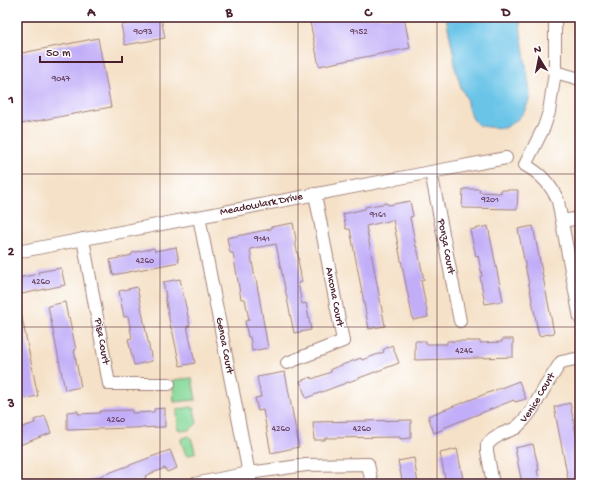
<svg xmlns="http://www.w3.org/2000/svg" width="597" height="501" viewBox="0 0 597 501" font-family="'Gochi Hand',sans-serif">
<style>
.green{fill:#89da9b;stroke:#6a7c63}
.water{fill:#6ac4e8;stroke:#5a728a}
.building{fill:#c1adf8}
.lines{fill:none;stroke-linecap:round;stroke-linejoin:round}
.minor-casing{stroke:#a08079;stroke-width:14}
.minor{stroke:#fff;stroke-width:12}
.grid{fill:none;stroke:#4a1f2b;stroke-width:1;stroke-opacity:0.55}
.labels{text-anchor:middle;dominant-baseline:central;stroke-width:4;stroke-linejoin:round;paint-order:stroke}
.number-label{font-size:9px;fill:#68425e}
.street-label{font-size:11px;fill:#4a1f2b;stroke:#fff}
.neatline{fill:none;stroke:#4a1f2b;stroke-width:1.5}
.grid-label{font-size:13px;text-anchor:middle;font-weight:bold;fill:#4a1f2b}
</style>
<rect width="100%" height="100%" fill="#fff"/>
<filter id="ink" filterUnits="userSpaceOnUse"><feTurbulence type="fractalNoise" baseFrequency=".025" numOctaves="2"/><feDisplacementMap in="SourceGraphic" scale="8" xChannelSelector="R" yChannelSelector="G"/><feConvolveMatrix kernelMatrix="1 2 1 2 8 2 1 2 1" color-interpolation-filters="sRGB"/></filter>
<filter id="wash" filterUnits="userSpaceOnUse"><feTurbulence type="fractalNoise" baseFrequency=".012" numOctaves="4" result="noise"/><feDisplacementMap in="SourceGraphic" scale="16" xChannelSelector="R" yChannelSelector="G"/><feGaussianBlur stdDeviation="0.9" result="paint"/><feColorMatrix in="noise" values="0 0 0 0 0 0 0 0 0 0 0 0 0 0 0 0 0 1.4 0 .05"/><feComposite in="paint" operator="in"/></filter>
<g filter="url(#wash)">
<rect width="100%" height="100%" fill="#f5e1c7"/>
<!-- green -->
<g class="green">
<path d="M 192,378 L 196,400 L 174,402 L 173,380 Z"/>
<path d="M 191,407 L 194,409 L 197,423 C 192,429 186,433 178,429 L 177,411 L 180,409 Z"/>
<path d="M 189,436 L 191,438 L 195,451 L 195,453 L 187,456 L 186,455 L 181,441 L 181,439 Z"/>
</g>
<!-- water -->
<path class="water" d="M 446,17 L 520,17 L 521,33 L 529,85 L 530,98 L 525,110 L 519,118 L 505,128 L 487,127 L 478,125 L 473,119 L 468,108 L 466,97 L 461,88 L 459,80 L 455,68 L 454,56 Z"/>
<g id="blocks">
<!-- building -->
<g class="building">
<path d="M 309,17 L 404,17 L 410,48 L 319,66 Z"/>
<path d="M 161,18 L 165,38 L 125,45 L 121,25 Z"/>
<path d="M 98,38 L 111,107 L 21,124 L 17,105 L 17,54 Z"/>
<path d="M 463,189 L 480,189 L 479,192 L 501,193 L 501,190 L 518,190 L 517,209 L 462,208 Z"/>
<path d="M 410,201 L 413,216 L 410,217 L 416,247 L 417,247 L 424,280 L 421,280 L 428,317 L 413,320 L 393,220 L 366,226 L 385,326 L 369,329 L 350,229 L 346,229 L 343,214 L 365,209 L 365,207 L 387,203 L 388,205 Z"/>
<path d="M 293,223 L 296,240 L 295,241 L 299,260 L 298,260 L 302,282 L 298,283 L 302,304 L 306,303 L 311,330 L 294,333 L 276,244 L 250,249 L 255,279 L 256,279 L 268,348 L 252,351 L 250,337 L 248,337 L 245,321 L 249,320 L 245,299 L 241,299 L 233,253 L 230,253 L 227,238 L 271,229 L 271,227 Z"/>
<path d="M 488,226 L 503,301 L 485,304 L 480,277 L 482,276 L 478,255 L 476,256 L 470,230 Z"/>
<path d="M 533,226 L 554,333 L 539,336 L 518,229 Z"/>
<path d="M 176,247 L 179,262 L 113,275 L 110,260 L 132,255 L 132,253 L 154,248 L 155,251 Z"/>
<path d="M 61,268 L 65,285 L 17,295 L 17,278 L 39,274 L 38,272 Z"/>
<path d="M 180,279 L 190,326 L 187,326 L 195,363 L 180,366 L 172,329 L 171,329 L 165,297 L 166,297 L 163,282 Z"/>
<path d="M 137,287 L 152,361 L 134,365 L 128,339 L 132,338 L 128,316 L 124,317 L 119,291 Z"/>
<path d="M 65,302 L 68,318 L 69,317 L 76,350 L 74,350 L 81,387 L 65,390 L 48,306 Z"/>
<path d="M 17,313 L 21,313 L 38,396 L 21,399 L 17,381 Z"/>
<path d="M 502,339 L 513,339 L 513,357 L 415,360 L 415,341 L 426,341 L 426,344 L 447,344 L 447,341 L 480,341 L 480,343 L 502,342 Z"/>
<path d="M 392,345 L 399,363 L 306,398 L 300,381 L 311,377 L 312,379 L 331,372 L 331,369 L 361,358 L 362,360 L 384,352 L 383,350 Z"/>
<path d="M 285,372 L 299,447 L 271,453 L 263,410 L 258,411 L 255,398 L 261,397 L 257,377 Z"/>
<path d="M 519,381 L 526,399 L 515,402 L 514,400 L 443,428 L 444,429 L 434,433 L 428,416 Z"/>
<path d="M 570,403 L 580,454 L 580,484 L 569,484 L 554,407 Z"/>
<path d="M 165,408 L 165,427 L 67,430 L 67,412 L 78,411 L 78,414 L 100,413 L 100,411 L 132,410 L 132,413 L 154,412 L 154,409 Z"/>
<path d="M 45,416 L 51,433 L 17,446 L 17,429 L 35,423 L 34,420 Z"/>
<path d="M 411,420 L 411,438 L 400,439 L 400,437 L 325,438 L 325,440 L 314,440 L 313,422 Z"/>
<path d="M 533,444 L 539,470 L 537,470 L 540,484 L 522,484 L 515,448 Z"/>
<path d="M 457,449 L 464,484 L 446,484 L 440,453 Z"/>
<path d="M 170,450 L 177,468 L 167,472 L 165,468 L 145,476 L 146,478 L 130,484 L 82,484 L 82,483 Z"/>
<path d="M 414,458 L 418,484 L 403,484 L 398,461 Z"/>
</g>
</g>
</g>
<g filter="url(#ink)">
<use href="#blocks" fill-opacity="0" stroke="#a08079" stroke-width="1"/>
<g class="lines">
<defs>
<g id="minor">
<path d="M 555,17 L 555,72 L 549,112 L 544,127 L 525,165 C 540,173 551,184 558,201 L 580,318"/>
<path d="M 555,72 L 580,79"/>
<path id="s1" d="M 431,172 L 460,321"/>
<path id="s2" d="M 199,217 L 251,484"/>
<path d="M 562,221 L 580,218"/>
<path id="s3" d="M 83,239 L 109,384 L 169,384"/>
<path id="s4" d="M 17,252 L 431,172 L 506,158"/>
<path d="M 287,363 L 343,341 L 315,194"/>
<path d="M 194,484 L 249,473 L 306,465 L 368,464 L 372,484"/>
<path id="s5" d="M 493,484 L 487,451 L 487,445 L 492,440 L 501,434 L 516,428 L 525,419 L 532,410 L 545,387 L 561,362 L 580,358"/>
</g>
</defs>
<!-- minor casing -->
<use href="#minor" class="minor-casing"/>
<!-- minor -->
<use href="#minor" class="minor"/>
</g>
</g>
<!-- grid -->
<path class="grid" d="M 160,17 L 160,484M 298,17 L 298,484M 437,17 L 437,484M 17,174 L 580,174M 17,327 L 580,327"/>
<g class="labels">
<!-- number labels -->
<g class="number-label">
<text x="143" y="32">9093</text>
<text x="359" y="32">9152</text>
<text x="61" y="79">9047</text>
<text x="490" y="200">9201</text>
<text x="378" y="215">9161</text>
<text x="262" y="239">9141</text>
<text x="145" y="261">4260</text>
<text x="41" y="282">4260</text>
<text x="464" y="351">4246</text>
<text x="116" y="420">4260</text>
<text x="281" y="429">4260</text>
<text x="362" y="429">4260</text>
</g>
<!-- street labels -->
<g class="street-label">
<text stroke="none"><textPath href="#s4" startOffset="249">Meadowlark Drive</textPath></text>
<text stroke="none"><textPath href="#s1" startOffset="76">Ponza Court</textPath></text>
<text transform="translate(334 297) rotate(79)">Ancona Court</text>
<text stroke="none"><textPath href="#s3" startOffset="104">Pisa Court</textPath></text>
<text stroke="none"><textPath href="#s2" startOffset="131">Genoa Court</textPath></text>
<text stroke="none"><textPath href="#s5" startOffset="111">Venice Court</textPath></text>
</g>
</g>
<!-- margin -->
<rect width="597" height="501" fill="none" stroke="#fff" stroke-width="44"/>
<!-- north arrow -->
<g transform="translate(539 58) rotate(350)" stroke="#ffffff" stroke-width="3" paint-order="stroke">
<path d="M0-3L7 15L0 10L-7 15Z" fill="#4a1f2b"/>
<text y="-6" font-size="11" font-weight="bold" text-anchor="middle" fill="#4a1f2b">N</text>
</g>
<!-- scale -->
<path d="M40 56v6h82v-6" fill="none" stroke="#4a1f2b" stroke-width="2"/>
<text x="46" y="56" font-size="12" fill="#4a1f2b" stroke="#ffffff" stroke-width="3" paint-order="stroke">50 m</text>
<rect x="22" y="22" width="553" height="457" class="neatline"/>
<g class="grid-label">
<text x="91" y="16">A</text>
<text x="229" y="16">B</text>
<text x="368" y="16">C</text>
<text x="506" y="16">D</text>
<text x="11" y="103">1</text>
<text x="11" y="255">2</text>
<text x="11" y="407">3</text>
</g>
</svg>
